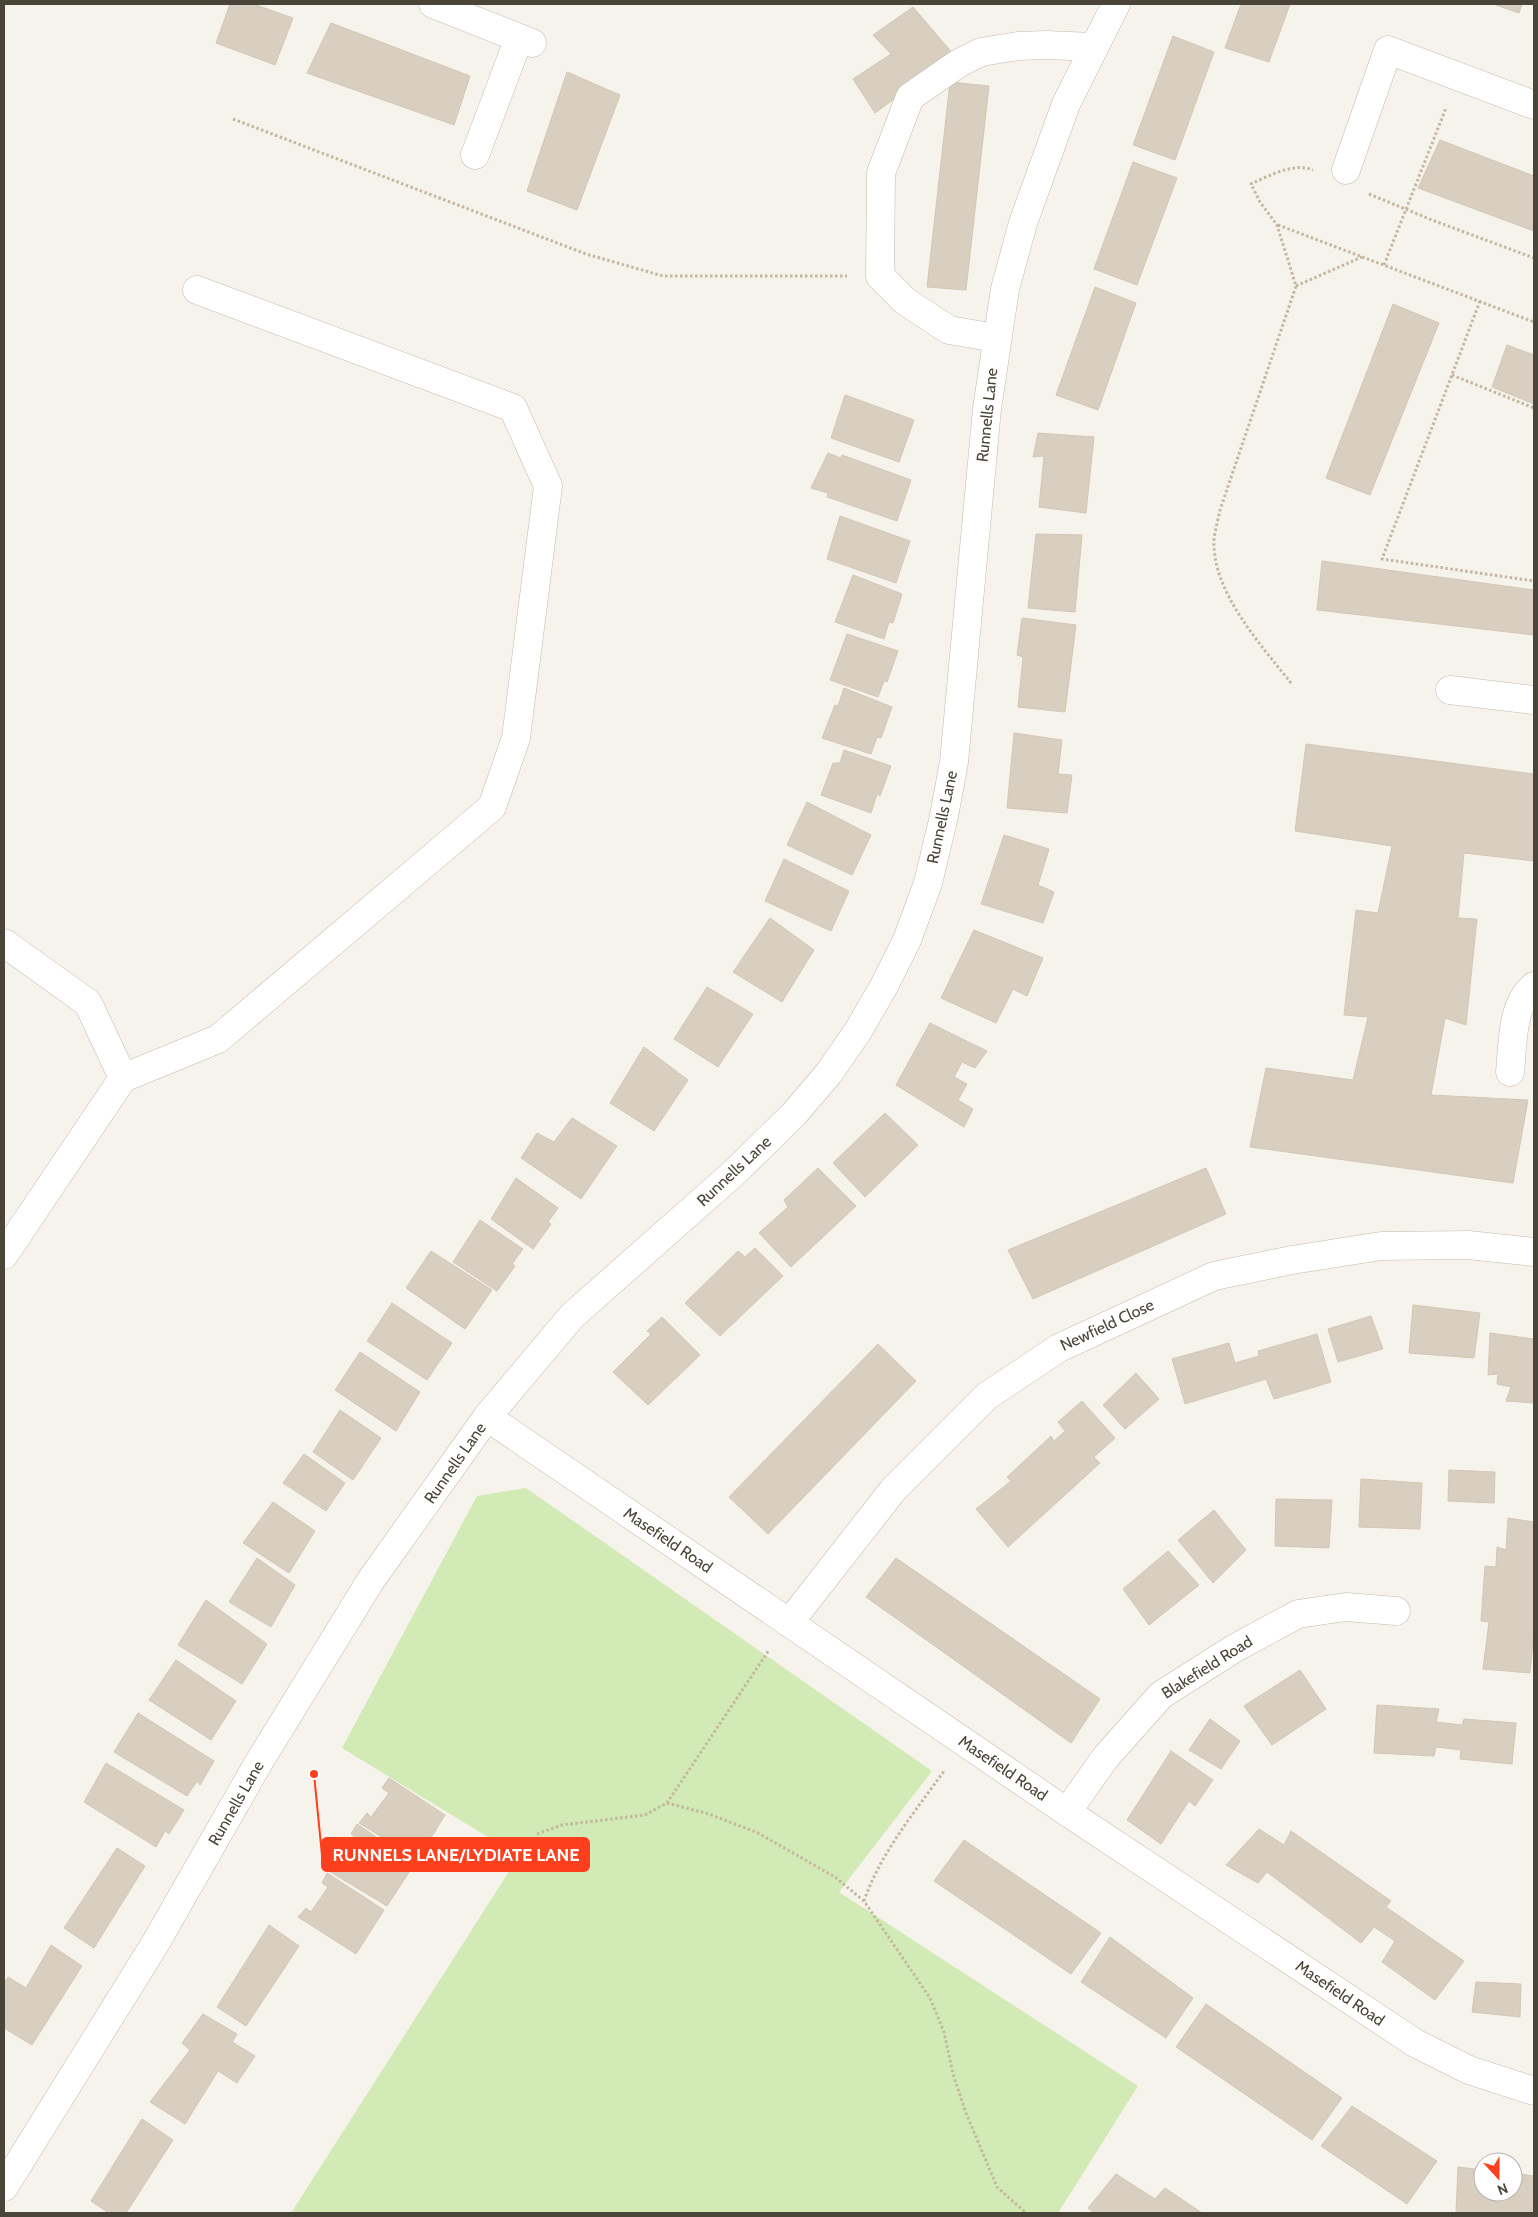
<svg xmlns="http://www.w3.org/2000/svg" width="1538" height="2217" viewBox="0 0 1538 2217" font-family="Cabin,sans-serif">
<style>
.green{fill:#d2eab5}
.building{fill:#d8cfc1;stroke:#d3c7b4}
.lines{fill:none;stroke-linecap:round;stroke-linejoin:round}
.minor-casing{stroke:#c2bbae;stroke-width:29}
.path{stroke:#c4b79f;stroke-width:3;stroke-dasharray:2.5 2.5;stroke-linecap:butt}
.minor{stroke:#fff;stroke-width:28}
.labels{text-anchor:middle;dominant-baseline:central;stroke-width:4.5;stroke-linejoin:round;paint-order:stroke}
.street-label{font-size:16px;fill:#4b4439;stroke:#fff}
.leader{fill:none;stroke:#fc3f1d;stroke-width:2}
.callout-dot{fill:#fc3f1d;stroke:#fff;stroke-width:2}
.callout{fill:#fc3f1d;stroke:#fc3f1d;stroke-width:2}
.callout-label{font-size:18px;text-anchor:middle;font-weight:bold;fill:#fff}
</style>
<rect width="100%" height="100%" fill="#f6f3ec"/>
<!-- green -->
<path class="green" d="M 526,1488 L 932,1771 L 839,1892 L 1138,2086 L 1058,2213 L 291,2213 L 519,1856 L 342,1748 L 477,1496 Z"/>
<!-- building -->
<g class="building">
<path d="M 230,4 L 253,4 L 293,18 L 275,65 L 216,43 Z"/>
<path d="M 1241,4 L 1290,4 L 1269,62 L 1225,48 Z"/>
<path d="M 1493,4 L 1522,4 L 1519,13 Z"/>
<path d="M 913,7 L 954,55 L 875,113 L 853,79 L 891,54 L 873,35 Z"/>
<path d="M 331,23 L 470,76 L 454,125 L 307,73 Z"/>
<path d="M 1173,36 L 1214,52 L 1175,160 L 1133,145 Z"/>
<path d="M 567,72 L 620,95 L 577,210 L 527,191 Z"/>
<path d="M 950,82 L 989,86 L 966,290 L 927,287 Z"/>
<path d="M 1440,140 L 1534,176 L 1534,231 L 1418,188 Z"/>
<path d="M 1133,162 L 1177,178 L 1137,285 L 1094,269 Z"/>
<path d="M 1095,287 L 1136,303 L 1098,410 L 1056,395 Z"/>
<path d="M 1393,304 L 1439,323 L 1370,495 L 1326,478 Z"/>
<path d="M 1507,345 L 1534,355 L 1534,404 L 1492,387 Z"/>
<path d="M 845,395 L 914,420 L 899,462 L 831,438 Z"/>
<path d="M 1038,433 L 1094,437 L 1086,513 L 1039,507 L 1044,456 L 1033,457 Z"/>
<path d="M 828,453 L 841,458 L 842,455 L 911,480 L 897,521 L 827,497 L 828,493 L 811,488 Z"/>
<path d="M 840,516 L 910,541 L 896,583 L 827,559 Z"/>
<path d="M 1036,534 L 1082,535 L 1075,612 L 1028,608 Z"/>
<path d="M 1322,561 L 1534,590 L 1534,635 L 1317,610 Z"/>
<path d="M 853,575 L 902,594 L 893,623 L 889,622 L 884,639 L 835,622 Z"/>
<path d="M 1022,618 L 1076,625 L 1065,712 L 1018,707 L 1023,657 L 1017,655 Z"/>
<path d="M 847,634 L 898,651 L 887,682 L 884,681 L 878,697 L 830,680 Z"/>
<path d="M 844,688 L 892,707 L 881,738 L 877,737 L 871,754 L 822,738 L 835,705 L 838,706 Z"/>
<path d="M 1014,733 L 1062,740 L 1058,774 L 1072,775 L 1067,813 L 1007,808 Z"/>
<path d="M 1306,744 L 1534,774 L 1534,861 L 1464,853 L 1458,918 L 1477,919 L 1466,1025 L 1445,1018 L 1431,1095 L 1528,1100 L 1513,1183 L 1250,1147 L 1266,1068 L 1353,1080 L 1368,1017 L 1344,1015 L 1356,910 L 1378,913 L 1392,846 L 1295,831 Z"/>
<path d="M 844,750 L 891,766 L 880,796 L 877,794 L 871,813 L 821,795 L 833,763 L 840,763 Z"/>
<path d="M 807,802 L 871,835 L 852,875 L 787,845 Z"/>
<path d="M 1004,835 L 1049,849 L 1038,885 L 1054,892 L 1043,923 L 981,904 Z"/>
<path d="M 784,859 L 849,891 L 831,931 L 765,901 Z"/>
<path d="M 770,918 L 814,950 L 782,1002 L 733,972 Z"/>
<path d="M 974,930 L 1043,958 L 1027,996 L 1013,989 L 996,1023 L 941,998 Z"/>
<path d="M 707,987 L 753,1014 L 718,1067 L 674,1039 Z"/>
<path d="M 930,1023 L 987,1051 L 975,1068 L 962,1062 L 954,1077 L 967,1084 L 958,1100 L 973,1109 L 964,1127 L 896,1085 Z"/>
<path d="M 644,1047 L 688,1080 L 654,1131 L 610,1103 Z"/>
<path d="M 885,1113 L 918,1145 L 865,1197 L 833,1163 Z"/>
<path d="M 572,1118 L 617,1146 L 581,1199 L 521,1158 L 537,1133 L 554,1142 Z"/>
<path d="M 818,1168 L 856,1206 L 791,1267 L 759,1233 L 788,1207 L 784,1200 Z"/>
<path d="M 1206,1168 L 1226,1214 L 1033,1299 L 1008,1250 Z"/>
<path d="M 516,1178 L 558,1208 L 548,1222 L 551,1224 L 533,1249 L 491,1219 Z"/>
<path d="M 480,1220 L 523,1249 L 512,1264 L 515,1266 L 497,1291 L 453,1262 Z"/>
<path d="M 755,1248 L 783,1276 L 720,1336 L 685,1303 L 738,1251 L 745,1257 Z"/>
<path d="M 431,1251 L 492,1290 L 465,1329 L 406,1288 Z"/>
<path d="M 392,1303 L 452,1343 L 427,1380 L 367,1341 Z"/>
<path d="M 1413,1305 L 1480,1313 L 1474,1358 L 1409,1353 Z"/>
<path d="M 1371,1316 L 1383,1349 L 1338,1362 L 1328,1329 Z"/>
<path d="M 662,1317 L 700,1355 L 648,1405 L 613,1372 L 651,1334 L 647,1331 Z"/>
<path d="M 1490,1333 L 1534,1339 L 1534,1403 L 1506,1401 L 1511,1387 L 1497,1384 L 1498,1374 L 1488,1375 Z"/>
<path d="M 1317,1334 L 1331,1382 L 1274,1399 L 1266,1379 L 1185,1404 L 1172,1359 L 1229,1343 L 1235,1363 L 1259,1356 L 1258,1351 Z"/>
<path d="M 878,1344 L 916,1381 L 768,1534 L 729,1497 Z"/>
<path d="M 360,1352 L 420,1392 L 396,1431 L 335,1390 Z"/>
<path d="M 1136,1373 L 1159,1399 L 1125,1429 L 1103,1405 Z"/>
<path d="M 1082,1401 L 1115,1438 L 1094,1457 L 1100,1463 L 1008,1547 L 976,1509 L 1011,1481 L 1007,1477 L 1051,1436 L 1054,1441 L 1065,1431 L 1058,1422 Z"/>
<path d="M 340,1410 L 381,1438 L 353,1480 L 313,1452 Z"/>
<path d="M 304,1454 L 345,1483 L 326,1511 L 283,1483 Z"/>
<path d="M 1449,1470 L 1495,1472 L 1494,1503 L 1448,1501 Z"/>
<path d="M 1361,1479 L 1422,1483 L 1420,1529 L 1359,1527 Z"/>
<path d="M 1276,1499 L 1332,1500 L 1329,1548 L 1275,1546 Z"/>
<path d="M 273,1502 L 315,1531 L 289,1573 L 243,1543 Z"/>
<path d="M 1214,1510 L 1246,1550 L 1213,1583 L 1178,1540 Z"/>
<path d="M 1508,1518 L 1534,1522 L 1534,1630 L 1530,1673 L 1483,1669 L 1489,1622 L 1481,1621 L 1485,1566 L 1496,1567 L 1497,1547 L 1506,1550 Z"/>
<path d="M 1168,1551 L 1199,1585 L 1149,1625 L 1123,1589 Z"/>
<path d="M 257,1558 L 295,1585 L 271,1627 L 229,1602 Z"/>
<path d="M 896,1558 L 1100,1699 L 1071,1743 L 866,1597 Z"/>
<path d="M 206,1600 L 267,1644 L 242,1684 L 178,1645 Z"/>
<path d="M 176,1660 L 236,1701 L 211,1740 L 149,1700 Z"/>
<path d="M 1300,1670 L 1326,1709 L 1272,1745 L 1244,1706 Z"/>
<path d="M 1377,1705 L 1439,1709 L 1436,1722 L 1462,1725 L 1464,1719 L 1516,1723 L 1512,1764 L 1460,1759 L 1461,1750 L 1436,1747 L 1434,1756 L 1374,1753 Z"/>
<path d="M 138,1713 L 214,1761 L 200,1785 L 197,1781 L 187,1796 L 114,1752 Z"/>
<path d="M 1210,1719 L 1240,1741 L 1221,1769 L 1189,1750 Z"/>
<path d="M 1171,1751 L 1213,1780 L 1195,1806 L 1189,1801 L 1161,1844 L 1127,1820 Z"/>
<path d="M 106,1763 L 184,1810 L 169,1834 L 165,1831 L 156,1847 L 84,1802 Z"/>
<path d="M 389,1778 L 445,1815 L 418,1859 L 359,1823 L 367,1813 L 371,1817 L 389,1793 L 382,1788 Z"/>
<path d="M 357,1824 L 415,1863 L 387,1906 L 329,1871 L 335,1861 L 341,1866 L 358,1839 L 351,1834 Z"/>
<path d="M 1259,1829 L 1284,1845 L 1291,1831 L 1391,1901 L 1386,1907 L 1464,1961 L 1435,2000 L 1382,1962 L 1395,1941 L 1374,1927 L 1361,1943 L 1267,1872 L 1258,1883 L 1226,1865 Z"/>
<path d="M 964,1840 L 1101,1933 L 1071,1974 L 934,1881 Z"/>
<path d="M 117,1848 L 145,1866 L 94,1948 L 64,1928 Z"/>
<path d="M 327,1873 L 384,1910 L 356,1954 L 298,1917 L 306,1908 L 311,1912 L 328,1887 L 322,1883 Z"/>
<path d="M 269,1925 L 299,1946 L 246,2026 L 217,2007 Z"/>
<path d="M 1110,1937 L 1193,1998 L 1166,2038 L 1081,1982 Z"/>
<path d="M 51,1945 L 82,1966 L 32,2045 L 4,2028 L 4,1983 L 8,1977 L 26,1988 Z"/>
<path d="M 1476,1982 L 1521,1984 L 1520,2017 L 1472,2012 Z"/>
<path d="M 1206,2004 L 1342,2098 L 1312,2140 L 1176,2047 Z"/>
<path d="M 203,2014 L 237,2034 L 232,2042 L 255,2056 L 237,2083 L 218,2071 L 185,2124 L 150,2102 L 190,2050 L 182,2043 Z"/>
<path d="M 1352,2106 L 1437,2161 L 1407,2204 L 1321,2146 Z"/>
<path d="M 142,2119 L 173,2140 L 126,2213 L 109,2213 L 91,2201 Z"/>
<path d="M 1458,2167 L 1483,2170 L 1483,2192 L 1513,2192 L 1513,2173 L 1534,2176 L 1534,2213 L 1456,2213 Z"/>
<path d="M 1116,2174 L 1155,2199 L 1165,2188 L 1202,2213 L 1094,2213 L 1088,2208 Z"/>
</g>
<g class="lines">
<defs>
<g id="minor">
<path d="M 433,4 L 532,43"/>
<path d="M 475,155 L 519,38"/>
<path d="M 1346,170 L 1388,50 L 1534,105"/>
<path d="M 996,338 L 949,330 L 905,301 L 880,276 L 881,173 L 910,97 L 959,63 L 981,52 L 1018,46 L 1047,45 L 1093,47"/>
<path d="M 1450,690 L 1534,700"/>
<path d="M 4,943 L 88,1003 L 123,1078"/>
<path d="M 1510,1072 C 1513,1044 1511,1005 1534,986"/>
<path d="M 4,1255 L 123,1078 L 218,1039 L 492,807 L 516,738 L 548,486 L 513,408 L 197,290"/>
<path d="M 487,1417 L 1067,1812 L 1415,2043 L 1469,2070 L 1534,2091"/>
<path d="M 789,1623 L 893,1490 L 987,1396 L 1059,1348 L 1214,1276 L 1292,1260 L 1381,1246 L 1468,1245 L 1534,1252"/>
<path d="M 1067,1812 L 1105,1758 L 1161,1695 L 1235,1648 L 1298,1614 L 1346,1607 L 1396,1611"/>
<path d="M 4,2187 L 155,1944 L 259,1762 L 371,1580 L 487,1417 L 572,1316 L 736,1171 L 794,1114 L 829,1073 L 858,1031 L 884,986 L 907,940 L 928,883 L 944,816 L 954,762 L 987,409 L 1005,289 L 1023,223 L 1066,104 L 1116,4"/>
</g>
</defs>
<!-- minor casing -->
<use href="#minor" class="minor-casing"/>
<!-- path -->
<g class="path">
<path d="M 233,119 L 586,254 L 663,276 L 847,276"/>
<path d="M 1369,194 L 1432,220 L 1534,258"/>
<path d="M 1278,225 L 1534,322"/>
<path d="M 1384,265 L 1446,108"/>
<path d="M 1296,286 L 1362,257"/>
<path d="M 1480,301 L 1382,559 L 1534,581"/>
<path d="M 1452,375 L 1534,408"/>
<path d="M 1291,683 C 1261,645 1212,592 1214,540 C 1215,530 1218,520 1220,510 L 1296,286 L 1277,225 L 1260,202 L 1251,184 C 1268,176 1294,162 1313,170"/>
<path d="M 667,1803 L 709,1814 L 758,1833 L 835,1877 L 864,1901 L 930,1998 L 944,2032 L 953,2074 L 966,2113 L 997,2187 L 1026,2213"/>
<path d="M 537,1834 L 562,1825 L 645,1815 L 667,1803 L 769,1650"/>
<path d="M 864,1901 C 881,1852 915,1812 944,1771"/>
</g>
<!-- minor -->
<use href="#minor" class="minor"/>
</g>
<g class="labels">
<!-- street labels -->
<g class="street-label">
<text transform="translate(987 415) rotate(-84)">Runnells Lane</text>
<text transform="translate(942 817) rotate(-78)">Runnells Lane</text>
<text transform="translate(734 1171) rotate(-43)">Runnells Lane</text>
<text transform="translate(1107 1325) rotate(-25)">Newfield Close</text>
<text transform="translate(455 1463) rotate(-55)">Runnells Lane</text>
<text transform="translate(668 1540) rotate(34)">Masefield Road</text>
<text transform="translate(1207 1667) rotate(-32)">Blakefield Road</text>
<text transform="translate(1003 1768) rotate(34)">Masefield Road</text>
<text transform="translate(236 1803) rotate(-60)">Runnells Lane</text>
<text transform="translate(1340 1993) rotate(34)">Masefield Road</text>
</g>
</g>
<!-- callouts -->
<path class="leader" d="M314 1774L322 1855"/>
<circle class="callout-dot" cx="314" cy="1774" r="5"/>
<rect class="callout" x="322" y="1838" width="267" height="33" rx="5"/>
<g class="callout-label">
<text x="456" y="1861">RUNNELS LANE/LYDIATE LANE</text>
</g>
<!-- border -->
<rect width="1538" height="2217" fill="none" stroke="#4b4439" stroke-width="10"/>
<!-- north arrow -->
<g transform="translate(1498 2177) rotate(159)"><circle r="24" fill="#ffffff" stroke="#b7b4b0"/>
<path d="M0-4L9 19L0 12L-9 19Z" fill="#fc3f1d"/>
<text y="-8" font-size="14" font-weight="bold" text-anchor="middle" fill="#4b4439">N</text>
</g>
</svg>
